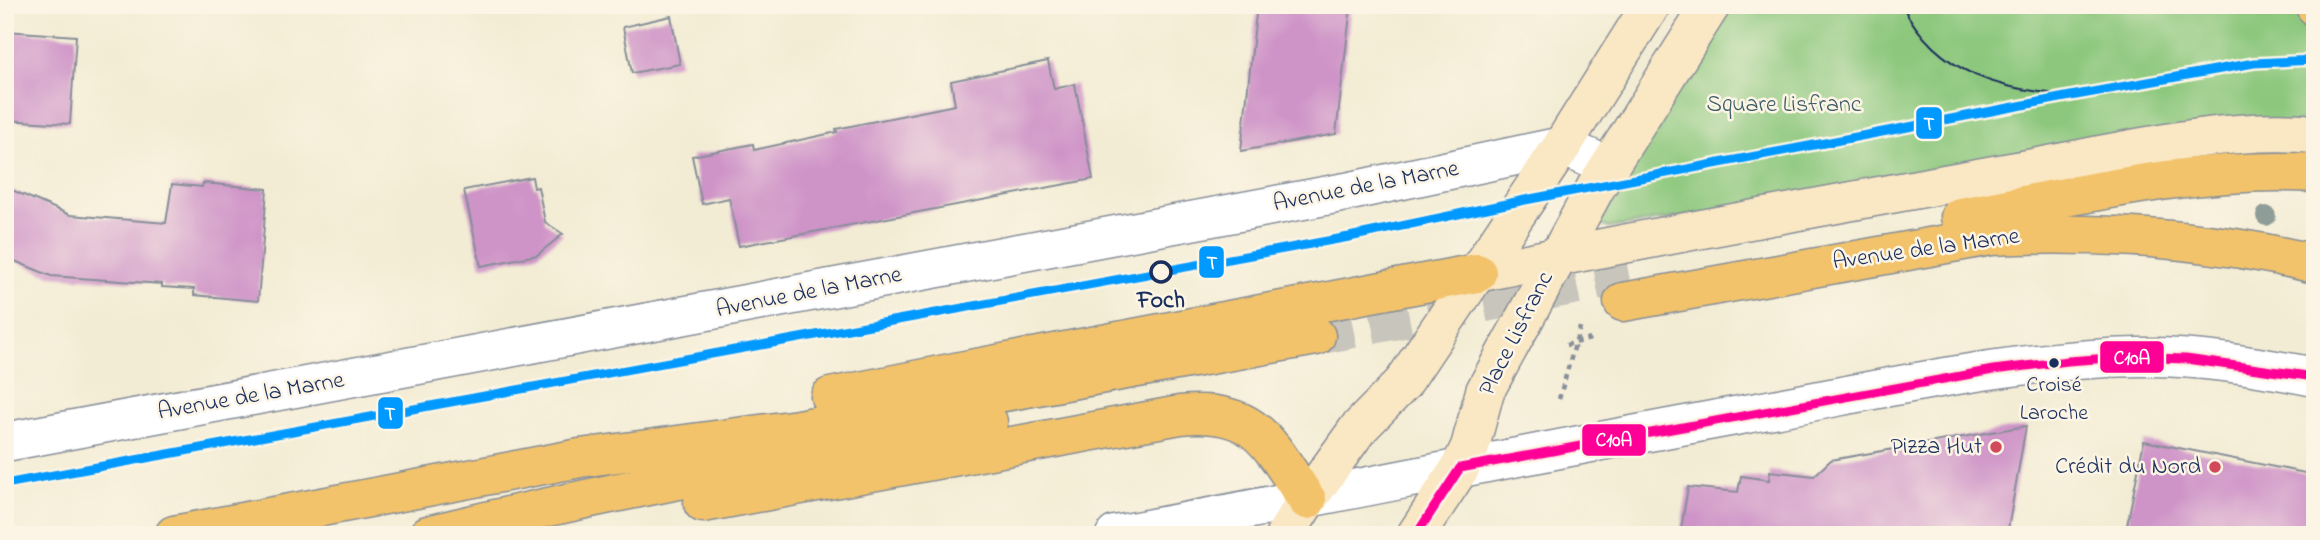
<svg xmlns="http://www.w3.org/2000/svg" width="2320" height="540" viewBox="0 0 2320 540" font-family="'Indie Flower',sans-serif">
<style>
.green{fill:#8cc77d;stroke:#547b6e;stroke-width:2}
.building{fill:#ce93c7}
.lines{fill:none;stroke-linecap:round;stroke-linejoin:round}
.primary-tunnel{stroke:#c8c6bc;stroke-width:38;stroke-dasharray:38 19;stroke-linecap:butt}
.tertiary-casing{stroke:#878e99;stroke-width:41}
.secondary-casing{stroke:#878e99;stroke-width:41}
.primary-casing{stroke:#878e99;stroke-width:41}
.path{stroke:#878e99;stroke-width:4.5;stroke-dasharray:5 5;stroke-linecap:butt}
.tertiary{stroke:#fff;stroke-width:38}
.secondary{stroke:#fae7c3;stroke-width:38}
.primary{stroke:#f2c36a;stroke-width:38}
.tram{stroke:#1b2f5e;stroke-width:2}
.bus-1-casing{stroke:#fcf5e5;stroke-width:14}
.bus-1{stroke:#ff0096;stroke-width:9}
.tram-1-casing{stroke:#fcf5e5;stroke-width:14}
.tram-1{stroke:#09f;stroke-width:9}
.tree{fill:#8f9d98}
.stop-dot{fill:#fcf5e5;stroke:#1b2f5e;stroke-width:3.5}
.bus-dot{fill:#1b2f5e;stroke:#fcf5e5;stroke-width:2.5}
.poi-dot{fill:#d1495b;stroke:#fcf5e5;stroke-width:2.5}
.labels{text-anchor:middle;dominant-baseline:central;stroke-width:5;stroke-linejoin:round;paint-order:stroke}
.bus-label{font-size:22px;fill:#1b2f5e;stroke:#fcf5e5}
.park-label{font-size:24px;fill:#3d5d67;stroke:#fcf5e5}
.street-label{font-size:24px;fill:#1b2f5e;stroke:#fcf5e5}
.stop-label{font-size:24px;font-weight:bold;fill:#1b2f5e;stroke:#fcf5e5}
.poi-label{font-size:24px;fill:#1b2f5e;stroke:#fcf5e5;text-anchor:end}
.line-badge{stroke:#fcf5e5;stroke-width:2.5}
.badge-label{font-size:19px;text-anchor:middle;font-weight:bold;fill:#fff}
</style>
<rect width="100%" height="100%" fill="#fcf5e5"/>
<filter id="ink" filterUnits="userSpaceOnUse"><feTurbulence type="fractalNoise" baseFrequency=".0143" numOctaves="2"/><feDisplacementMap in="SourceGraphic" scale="14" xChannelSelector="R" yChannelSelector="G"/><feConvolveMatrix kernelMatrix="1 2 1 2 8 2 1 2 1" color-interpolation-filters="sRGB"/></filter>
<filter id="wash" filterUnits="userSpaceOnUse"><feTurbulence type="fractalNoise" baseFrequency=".00686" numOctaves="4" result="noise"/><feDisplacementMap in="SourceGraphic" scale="28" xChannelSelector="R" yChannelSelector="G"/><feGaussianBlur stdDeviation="1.57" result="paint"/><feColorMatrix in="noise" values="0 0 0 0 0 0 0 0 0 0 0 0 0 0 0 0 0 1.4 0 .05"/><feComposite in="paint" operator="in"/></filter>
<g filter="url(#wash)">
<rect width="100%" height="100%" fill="#f3ecd4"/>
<!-- green -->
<path class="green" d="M 1728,5 L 2297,5 L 2315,67 L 2315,121 L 1609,228 L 1599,224 L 1684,74 Z"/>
<g id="blocks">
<!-- building -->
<g class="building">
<path d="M 1257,5 L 1351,5 L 1336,134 L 1241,151 Z"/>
<path d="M 671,16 L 680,64 L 632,73 L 623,27 Z"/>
<path d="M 5,31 L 76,36 L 70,124 L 5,120 Z"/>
<path d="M 1048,61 L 1054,89 L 1075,84 L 1093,179 L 739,246 L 729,198 L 702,204 L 692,156 L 753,144 L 754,150 L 837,132 L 836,129 L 955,105 L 951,81 Z"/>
<path d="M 532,177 L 534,188 L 538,187 L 545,222 L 563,234 L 537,255 L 481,266 L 464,190 Z"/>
<path d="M 203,183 L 267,189 L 258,301 L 194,295 L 194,289 L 162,287 L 162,284 L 51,276 L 5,257 L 5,187 L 70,215 L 166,223 L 172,184 L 202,187 Z"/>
<path d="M 2026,426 L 2007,535 L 1680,535 L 1688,487 L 1738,492 L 1741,476 L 1769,480 L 1770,471 L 1814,476 L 1831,460 Z"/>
<path d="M 2144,441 L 2315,475 L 2315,535 L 2125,535 Z"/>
</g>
</g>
</g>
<g filter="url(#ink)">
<use href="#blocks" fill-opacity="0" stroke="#878e99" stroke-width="2"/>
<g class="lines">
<!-- primary-tunnel -->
<path class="primary-tunnel" d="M 1316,336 L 1629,275"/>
<defs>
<g id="tertiary">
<path d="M 5,442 L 1346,192 L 1562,146 L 1608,166"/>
<path d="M 1115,535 C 1325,496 1535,452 1746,414 C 1875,391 2007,359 2139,357 C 2198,356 2257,366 2315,377"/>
</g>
<g id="secondary">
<path d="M 1477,273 C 1658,236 1840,203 2022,170 C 2112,154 2224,125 2315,134"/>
<path d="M 1285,535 L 1307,500 L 1358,429 L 1403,383 L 1425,350 L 1562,146 L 1651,5"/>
<path d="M 1416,535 L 1460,468 L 1470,447 L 1485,391 L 1596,187 L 1711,5"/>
</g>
<g id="primary">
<path d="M 2315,5 L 2315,6"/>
<path d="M 1960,217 C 2077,196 2196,166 2315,173"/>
<path d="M 1623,302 L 1991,236 C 2100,231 2209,238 2315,264"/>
<path d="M 830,397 L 960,371 L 1477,273"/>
<path d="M 703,503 L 1180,415 C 1257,407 1269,444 1307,500"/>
<path d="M 174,535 L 580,458 L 798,429 L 1316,336"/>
<path d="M 428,535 C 613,489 801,457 988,422"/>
</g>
</defs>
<!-- tertiary casing -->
<use href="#tertiary" class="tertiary-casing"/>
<!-- secondary casing -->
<use href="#secondary" class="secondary-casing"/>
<!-- primary casing -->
<use href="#primary" class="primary-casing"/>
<!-- path -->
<g class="path">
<path d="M 1566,345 L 1591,339"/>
<path d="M 1559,399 L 1581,324"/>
</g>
<!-- tertiary -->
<use href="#tertiary" class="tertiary"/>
<!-- secondary -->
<use href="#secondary" class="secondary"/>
<!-- primary -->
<use href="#primary" class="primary"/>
<!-- tram -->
<path class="tram" d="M 1902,5 C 1938,75 2003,92 2076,95"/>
<defs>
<path id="bus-1" d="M 1416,535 L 1460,468 L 1993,370 L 2068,361 L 2124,357 L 2186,359 L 2315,377"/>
</defs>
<!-- bus-1 casing -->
<use href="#bus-1" class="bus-1-casing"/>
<!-- bus-1 -->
<use href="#bus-1" class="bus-1"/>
<defs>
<path id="tram-1" d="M 5,484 L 1349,237 L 1525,200 L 2076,95 L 2254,63 L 2315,60"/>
</defs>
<!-- tram-1 casing -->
<use href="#tram-1" class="tram-1-casing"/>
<!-- tram-1 -->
<use href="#tram-1" class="tram-1"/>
</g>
<!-- trees -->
<circle class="tree" cx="2266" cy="216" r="10"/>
</g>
<!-- markers -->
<circle class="stop-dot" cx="1161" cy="272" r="10"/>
<circle class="bus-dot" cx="2054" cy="363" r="6"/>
<g class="poi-dot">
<circle cx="1996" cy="447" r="7"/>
<circle cx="2215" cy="467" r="7"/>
</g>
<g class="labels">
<!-- bus labels -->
<g class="bus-label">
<text x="2054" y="386">Croisé<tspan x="2054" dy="28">Laroche</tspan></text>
</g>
<!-- park labels -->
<g class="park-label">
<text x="1784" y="105">Square Lisfranc</text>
</g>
<!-- street labels -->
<g class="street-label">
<text transform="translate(1366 187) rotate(-11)">Avenue de la Marne</text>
<text transform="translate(1926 250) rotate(-8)">Avenue de la Marne</text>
<text transform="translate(809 293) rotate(-11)">Avenue de la Marne</text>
<text transform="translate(1517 334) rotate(-63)">Place Lisfranc</text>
<text transform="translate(251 397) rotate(-10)">Avenue de la Marne</text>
</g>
<!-- stop labels -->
<g class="stop-label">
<text x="1161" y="301">Foch</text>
</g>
<!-- poi labels -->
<g class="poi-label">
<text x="1982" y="447">Pizza Hut</text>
<text x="2201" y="467">Crédit du Nord</text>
</g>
</g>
<g class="line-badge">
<rect x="1915" y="106" width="28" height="34" rx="7" fill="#09f"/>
<rect x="1198" y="245" width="27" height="34" rx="7" fill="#09f"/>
<rect x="2099" y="340" width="66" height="34" rx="7" fill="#ff0096"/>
<rect x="377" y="396" width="27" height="34" rx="7" fill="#09f"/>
<rect x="1581" y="423" width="66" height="34" rx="7" fill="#ff0096"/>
</g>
<g class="badge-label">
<text x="1929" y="130">T</text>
<text x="1212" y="269">T</text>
<text x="2132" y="364">C10A</text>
<text x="390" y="420">T</text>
<text x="1614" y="446">C10A</text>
</g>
<!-- margin -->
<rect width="2320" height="540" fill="none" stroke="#fcf5e5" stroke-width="28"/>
</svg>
